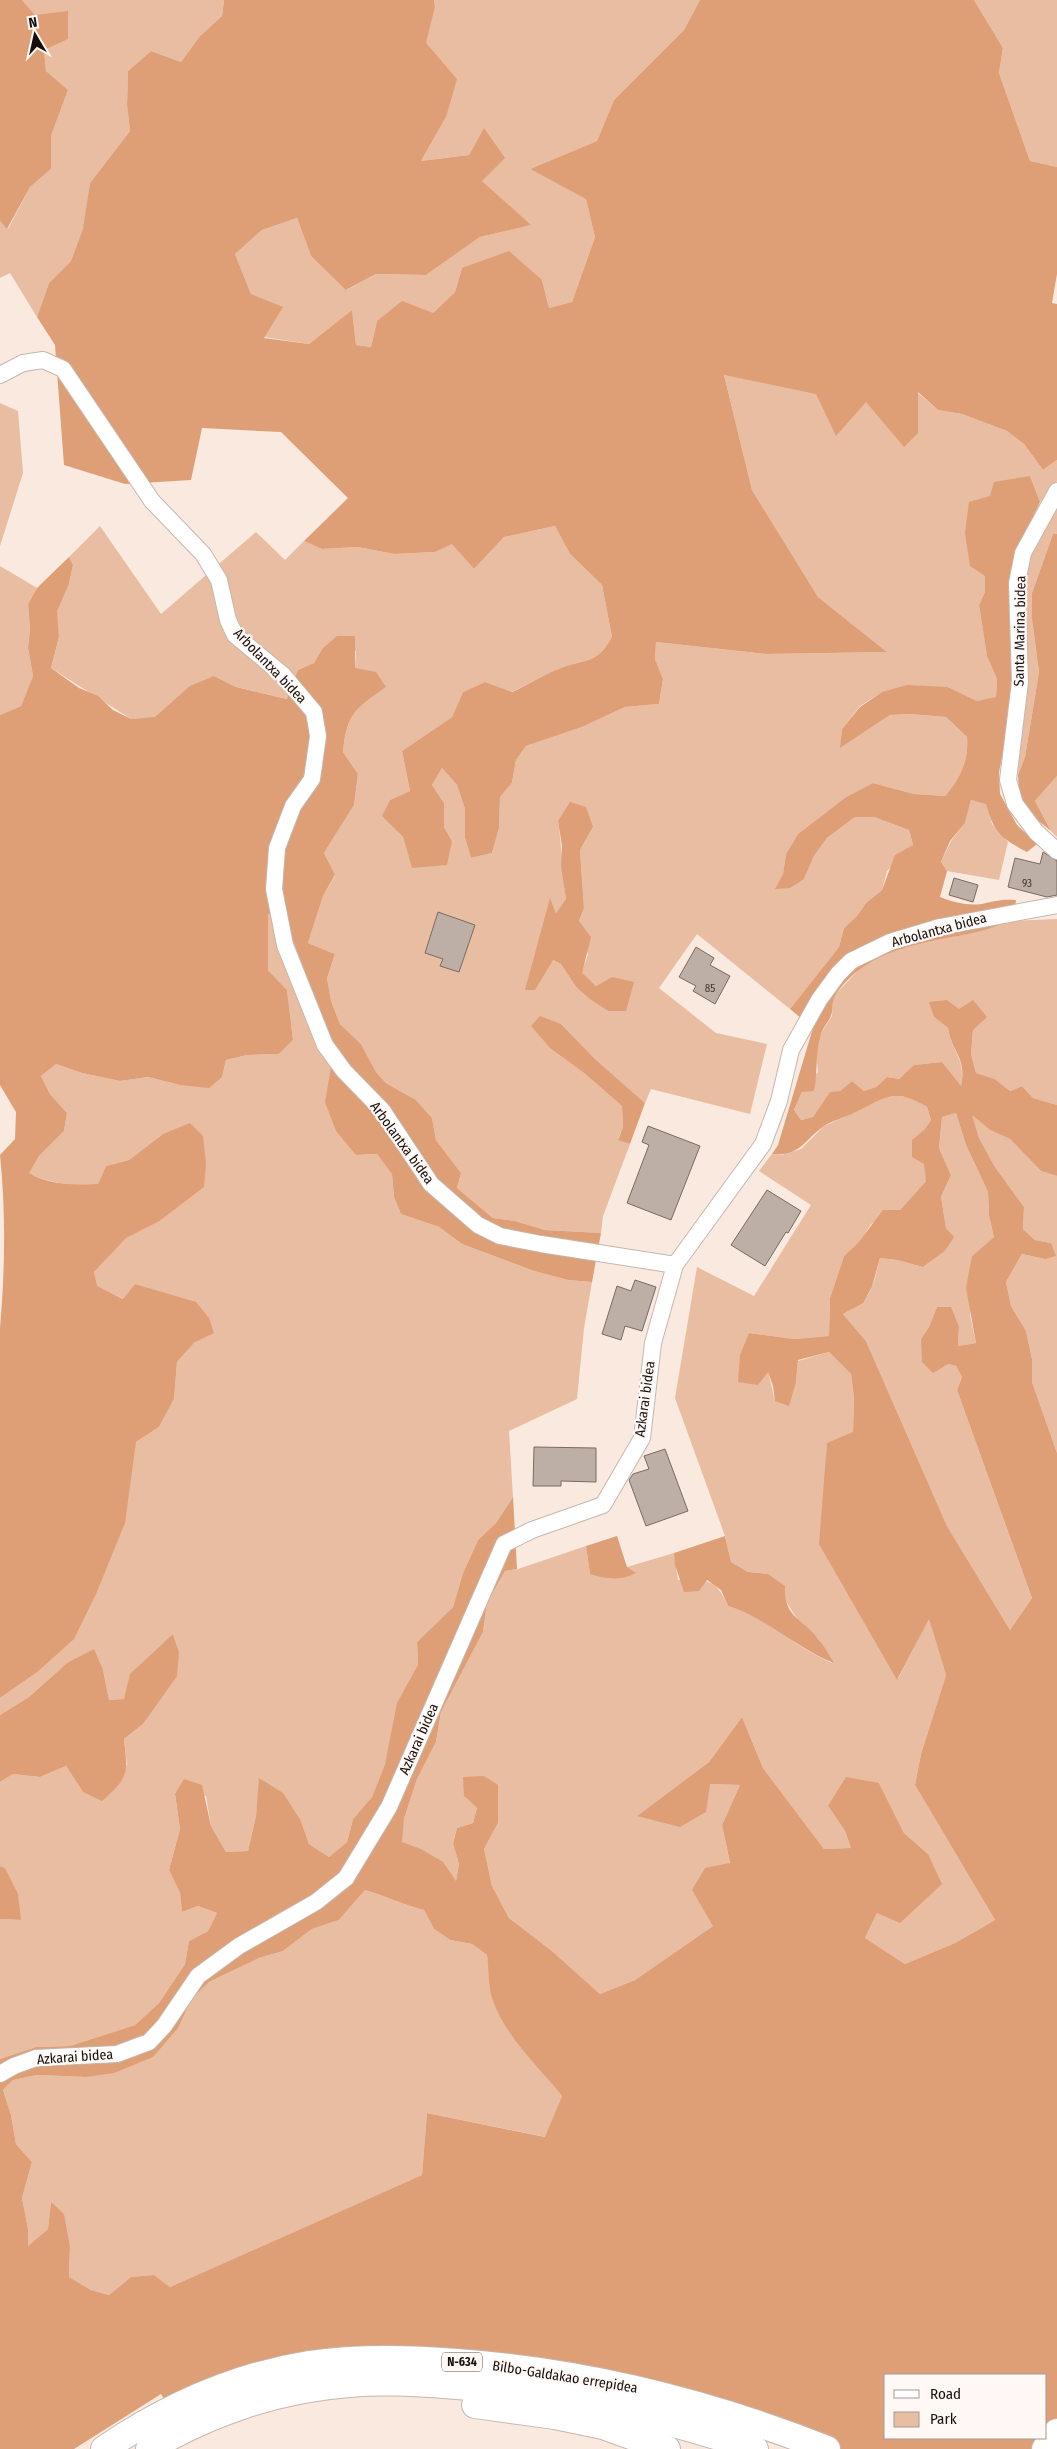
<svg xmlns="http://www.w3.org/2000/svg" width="1057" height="2449" viewBox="0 0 1057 2449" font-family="'Fira Sans Condensed',sans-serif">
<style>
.green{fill:#e9bda2;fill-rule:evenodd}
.forest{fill:#de9f76;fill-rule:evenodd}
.building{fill:#beafa6;stroke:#786b62}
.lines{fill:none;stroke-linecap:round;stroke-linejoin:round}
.minor-casing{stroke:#c6b7ae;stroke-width:18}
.trunk-casing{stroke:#c6b7ae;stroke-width:28}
.minor{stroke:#fff;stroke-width:16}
.trunk{stroke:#fff;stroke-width:26}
.labels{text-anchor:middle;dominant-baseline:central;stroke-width:4.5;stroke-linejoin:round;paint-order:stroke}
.number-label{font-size:11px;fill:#3f3833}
.shield{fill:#fff8f5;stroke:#5b5653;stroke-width:1}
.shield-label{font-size:12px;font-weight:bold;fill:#15100d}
.street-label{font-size:14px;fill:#15100d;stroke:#fff8f5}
</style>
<rect width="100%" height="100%" fill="#f9e9df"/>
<!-- green -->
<g class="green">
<path d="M 22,0 L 224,0 L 222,16 L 200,36 L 181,62 L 151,51 L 128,71 L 127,105 L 130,131 L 90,183 L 84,229 L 71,261 L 49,283 L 37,317 L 10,273 L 0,278 L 0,221 L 8,229 L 30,187 L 51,169 L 51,136 L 68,90 L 46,71 L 44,50 L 35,15 Z"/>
<path d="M 434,0 L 700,0 L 684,30 L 614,100 L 597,141 L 530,169 L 586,198 L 595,237 L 572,302 L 549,308 L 542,280 L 462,268 L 455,292 L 433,313 L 377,321 L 371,347 L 356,345 L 352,310 L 309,344 L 264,337 L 251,294 L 235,254 L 262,230 L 297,218 L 311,256 L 347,290 L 376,274 L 426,275 L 480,237 L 530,225 L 482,181 L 484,129 L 469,155 L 421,161 L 446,117 L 425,43 L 435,7 Z"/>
<path d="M 974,0 L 1057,0 L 1057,167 L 1030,161 L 999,73 L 1003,48 Z"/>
<path d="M 724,375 L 866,402 L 918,433 L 917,392 L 938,410 L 962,414 L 1007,431 L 1024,444 L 1043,470 L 1057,460 L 1057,481 L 1040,502 L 1030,476 L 985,576 L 985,592 L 979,605 L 987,655 L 997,679 L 996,698 L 977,701 L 948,687 L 882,692 L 860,706 L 842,729 L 841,747 L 890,715 L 910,714 L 946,717 L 967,737 C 969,760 960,779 945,796 L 914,794 L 873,783 L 846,797 L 798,834 L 786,854 L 783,874 L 776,888 L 804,879 L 814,856 L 827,838 L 855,817 L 874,817 L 909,830 L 913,845 L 887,871 L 882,890 L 866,903 L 857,916 L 844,928 L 839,947 L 790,1009 L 697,934 L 659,988 L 716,1033 L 767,1044 L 750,1114 L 651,1089 L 645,1103 L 595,1059 L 561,1024 L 551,1049 L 584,1073 L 622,1106 L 623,1127 L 618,1139 L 630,1144 L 603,1216 L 601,1233 L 545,1230 L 515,1221 L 493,1218 L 457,1188 L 461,1173 L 436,1140 L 432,1118 L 416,1100 L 386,1083 L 376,1072 L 361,1044 L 340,1024 L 331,1001 L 327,978 L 335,954 L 308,943 L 323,896 L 335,876 L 324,853 L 354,805 L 358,774 L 343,752 C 347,714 355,708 386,687 L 355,668 L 356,651 L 322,649 L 314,663 L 298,670 L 288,699 L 236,687 L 214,676 L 155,718 L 131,719 L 51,668 L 59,637 L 56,611 L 69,584 L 73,565 L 69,557 L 100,526 L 161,614 L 256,532 L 285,560 L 304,541 L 322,549 L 358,547 L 394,554 L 435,552 L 452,543 L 474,569 L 504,537 L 555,526 L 570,554 L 602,585 L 612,637 C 596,665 587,658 561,668 C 544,674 528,685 511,692 L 485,682 L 463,692 L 452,717 L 402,751 L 410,791 L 390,800 L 383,816 L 403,837 L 412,867 L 452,841 L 444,827 L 444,803 L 432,785 L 442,768 L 457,785 L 465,809 L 465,838 L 471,858 L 492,853 L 499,828 L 500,797 L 512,783 L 516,760 L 526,746 L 582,727 L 625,707 L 659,704 L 663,679 L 655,659 L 656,642 L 767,654 L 887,652 L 818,597 L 752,490 ZM 558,821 L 593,827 L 580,850 L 584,908 L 579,921 L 588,955 L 581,973 L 596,986 L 613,977 L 608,1011 L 576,987 L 561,964 L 553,960 L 550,899 L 556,913 L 566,899 C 562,873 562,847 558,821 Z"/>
<path d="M 0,403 L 18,411 L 23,473 L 0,546 Z"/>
<path d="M 1057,504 L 1057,534 L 1053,534 L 1032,593 L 1032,619 L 1039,672 L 1025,757 L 1018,775 L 1025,574 L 1033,546 Z"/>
<path d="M 0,566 L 37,588 L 28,604 L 30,628 L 28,648 L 33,676 L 21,706 L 0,715 Z"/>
<path d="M 1057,776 L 1057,837 L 1051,831 L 1035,801 Z"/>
<path d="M 971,800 L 986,803 L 992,824 L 1008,842 L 999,880 L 947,871 L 941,862 L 951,841 L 965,823 Z"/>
<path d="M 283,904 L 291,935 L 321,1018 L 335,1045 L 331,1071 L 356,1155 L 377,1154 L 392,1173 L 394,1197 L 401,1214 L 439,1227 L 462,1244 L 534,1271 L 568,1280 L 592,1282 L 584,1328 L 577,1399 L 509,1431 L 513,1497 L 496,1523 L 478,1540 L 463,1573 L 453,1607 L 417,1642 L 418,1665 L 392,1734 L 385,1764 L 372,1797 L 353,1819 L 347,1842 L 329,1857 L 309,1844 L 301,1821 L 260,1778 L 256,1816 L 248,1851 L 226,1852 L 211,1826 L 206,1796 L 175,1795 L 180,1829 L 169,1870 L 180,1893 L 182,1912 L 198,1906 L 217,1913 L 208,1931 L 189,1941 L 185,1964 L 159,2003 L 135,2025 L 70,2046 L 36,2047 L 0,2059 L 0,1919 L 21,1920 L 5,1868 L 0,1866 L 0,1782 L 13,1774 L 40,1777 L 66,1766 L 83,1792 L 127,1765 L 124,1739 L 143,1724 L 156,1703 L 179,1652 L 173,1634 L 124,1699 L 109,1700 L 103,1670 L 67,1663 L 29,1697 L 0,1715 L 0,1698 L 36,1673 L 136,1442 L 159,1427 L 174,1399 L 177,1362 L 195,1342 L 166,1294 L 135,1284 L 124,1299 L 96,1286 L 94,1272 L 125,1238 L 158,1222 L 163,1134 L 129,1160 L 106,1166 L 98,1184 C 73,1186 52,1184 28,1173 L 39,1156 L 64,1131 L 67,1113 L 50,1094 L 41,1076 L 56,1064 L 82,1073 L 120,1081 L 148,1077 L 180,1085 L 222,1077 L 226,1060 L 247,1055 L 279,1054 L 293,1040 L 287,990 L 268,970 L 268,915 Z"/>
<path d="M 1057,919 L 1057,1105 L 1033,1098 L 1022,1086 L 1010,1091 L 995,1079 L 976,1073 L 971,1054 L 973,1030 L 959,1009 L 934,1017 L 948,1028 C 952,1053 966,1057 961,1087 L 942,1062 L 915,1065 L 899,1079 L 887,1077 L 876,1087 L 864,1091 L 852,1081 L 840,1091 L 830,1093 L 813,1117 L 801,1120 L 794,1110 L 802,1092 L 818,1072 L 816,1055 L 820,1035 L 832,1016 L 833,997 L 862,966 L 888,952 L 929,940 L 979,931 L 1013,921 Z"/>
<path d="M 897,1096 L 913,1098 L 927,1107 L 931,1120 L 924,1130 L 926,1181 L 900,1210 L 871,1224 L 859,1243 L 844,1256 L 830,1298 L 829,1336 L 794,1339 L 749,1333 L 768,1371 L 775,1401 L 796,1382 L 798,1361 L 829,1352 L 851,1374 L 854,1398 L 853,1433 L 827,1444 L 826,1467 L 898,1679 L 929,1618 L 946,1675 L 921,1754 L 915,1785 L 995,1920 L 955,1943 L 905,1964 L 865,1938 L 877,1913 L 928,1854 L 904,1833 L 879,1783 L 828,1806 L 845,1831 L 851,1848 L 824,1849 L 763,1768 L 742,1717 L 709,1762 L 637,1816 L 710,1784 L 740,1785 L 722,1825 L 730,1864 L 713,1926 L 635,1980 L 600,1994 L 552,1951 L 509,1918 L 492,1886 L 484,1849 L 498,1823 L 464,1796 L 477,1808 L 473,1823 L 457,1828 L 453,1842 L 459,1864 L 456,1881 L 401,1842 L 404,1819 L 417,1779 L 436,1742 L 441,1712 L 483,1632 L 487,1603 L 505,1571 L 518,1569 L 586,1546 L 590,1574 L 627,1567 L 674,1553 L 678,1580 C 707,1580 716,1578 728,1606 C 766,1617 796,1648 832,1663 L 818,1638 L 798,1620 L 768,1574 L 748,1572 L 731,1562 L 725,1536 L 675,1398 L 697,1267 L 754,1296 L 811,1205 L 759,1171 L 772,1154 L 782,1155 L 801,1149 L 824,1126 L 854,1113 L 878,1098 Z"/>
<path d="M 956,1113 L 966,1145 L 988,1192 L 989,1216 L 994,1237 L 972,1256 L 970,1315 L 976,1343 L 958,1346 L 959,1327 L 937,1307 L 929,1327 L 921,1339 L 948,1364 L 956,1366 L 962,1377 L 957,1390 L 1032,1598 L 1010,1630 L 947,1526 L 866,1341 L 843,1314 C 873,1298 872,1290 880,1258 L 897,1260 L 923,1267 L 945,1251 L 953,1237 L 946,1228 L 941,1197 L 951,1175 L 939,1148 L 942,1117 Z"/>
<path d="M 971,1114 L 990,1130 L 1010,1139 L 1041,1171 L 1057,1176 L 1057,1453 L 1032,1382 L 1032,1359 L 1026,1331 L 1011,1306 L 1006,1282 L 1022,1254 L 1045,1259 L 1051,1243 L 1035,1240 L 1023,1229 L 1024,1207 L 995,1167 L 979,1138 Z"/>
<path d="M 365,1890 C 385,1896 403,1905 424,1910 L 434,1929 L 450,1940 L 472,1944 L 487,1955 L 490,1975 L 510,2032 L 562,2096 L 546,2137 L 427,2113 L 422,2175 L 170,2287 L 154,2275 L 131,2277 L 109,2295 L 91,2290 L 69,2277 L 70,2247 L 51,2202 L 48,2229 L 28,2246 L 28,2229 L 22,2198 L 32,2162 L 16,2144 L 11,2115 L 3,2090 L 13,2080 L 37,2075 L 86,2077 L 191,2000 L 209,1982 L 259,1958 L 283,1951 L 312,1929 L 339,1920 Z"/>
</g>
<!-- forest -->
<g class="forest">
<path d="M 0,0 L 22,0 L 35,15 L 68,11 L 68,39 L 44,50 L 46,71 L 68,90 L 51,136 L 51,169 L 30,187 L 7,229 L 0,221 Z"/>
<path d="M 224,0 L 434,0 L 435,7 L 426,43 L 457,79 L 446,117 L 421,161 L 469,155 L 484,128 L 505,158 L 482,181 L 531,225 L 480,237 L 426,275 L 376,274 L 346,290 L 311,256 L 297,218 L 262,230 L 235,254 L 251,294 L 283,307 L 264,338 L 309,344 L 352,310 L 356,345 L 371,347 L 377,321 L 402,301 L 433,313 L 455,292 L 462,268 L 509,251 L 542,280 L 549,308 L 572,302 L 595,237 L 586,199 L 530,169 L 597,141 L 614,100 L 684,30 L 700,0 L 974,0 L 1003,48 L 999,73 L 1030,161 L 1057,167 L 1057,274 L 1052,303 L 1057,304 L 1057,460 L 1043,470 L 1024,444 L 1007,431 L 962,414 L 938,410 L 918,392 L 918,433 L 904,447 L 866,402 L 836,436 L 816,394 L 724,375 L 752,490 L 818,597 L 887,652 L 767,654 L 656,642 L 655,659 L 663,679 L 659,704 L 625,707 L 582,727 L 526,746 L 516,760 L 512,783 L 500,797 L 499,828 L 492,853 L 471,858 L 465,838 L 465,809 L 457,785 L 442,768 L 432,785 L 444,803 L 444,827 L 452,841 L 447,865 L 412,868 L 403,837 L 382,816 L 390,800 L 410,791 L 402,751 L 452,717 L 463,692 L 485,682 L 512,692 C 528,685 544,674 561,668 C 587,658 596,665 612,637 L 602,585 L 570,554 L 555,526 L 504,537 L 474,569 L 452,544 L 435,552 L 394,554 L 358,547 L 322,549 L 304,541 L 348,498 L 281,432 L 202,428 L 191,480 L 125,484 L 64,465 L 55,345 L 37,317 L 49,283 L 71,261 L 83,229 L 90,183 L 130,131 L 127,105 L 128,71 L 151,51 L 181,62 L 200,36 L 222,16 Z"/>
<path d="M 1030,476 L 1040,502 L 1016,554 L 1013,679 L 1007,734 L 999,772 L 1000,794 L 1017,825 L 1037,844 L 1027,852 C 1001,838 994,833 986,804 L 971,800 L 965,823 L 950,841 L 941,862 L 947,871 L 940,897 C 953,902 967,906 982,904 C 996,901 1001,899 1016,900 L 1013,921 C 1001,924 989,929 977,932 C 925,943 867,947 835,996 C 831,1002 834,1011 830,1018 C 827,1024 821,1030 820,1038 C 815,1055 818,1073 814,1091 L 802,1092 L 794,1110 L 801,1120 L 813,1117 L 830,1092 L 840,1091 L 852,1081 L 864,1091 L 876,1087 L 887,1077 L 899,1079 L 914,1065 L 942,1062 L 961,1086 C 967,1057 952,1053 948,1028 L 934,1017 L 929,1002 L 947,1000 L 959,1009 L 973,1000 L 987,1017 L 973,1030 L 971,1054 L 976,1073 L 995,1079 L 1010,1091 L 1022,1086 L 1033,1098 L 1057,1105 L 1057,1176 L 1041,1171 L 1010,1139 L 990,1130 L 972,1115 L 979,1138 L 995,1167 L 1024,1207 L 1023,1229 L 1035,1240 L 1051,1243 L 1056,1256 L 1045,1259 L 1022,1254 L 1006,1282 L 1011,1306 L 1026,1331 L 1032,1359 L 1032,1382 L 1057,1453 L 1057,2432 L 1045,2449 L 819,2449 L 480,2363 L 171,2409 L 161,2394 L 74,2449 L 0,2449 L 0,2059 L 36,2047 L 70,2046 L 135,2025 L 159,2003 L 185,1964 L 189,1941 L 208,1931 L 217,1913 L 198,1906 L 182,1912 L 180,1893 L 169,1870 L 180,1829 L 175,1794 L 184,1779 L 202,1785 L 211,1826 L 226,1852 L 248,1851 L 256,1816 L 259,1778 L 283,1793 L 301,1821 L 309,1844 L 329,1857 L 347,1842 L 353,1819 L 372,1797 L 385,1764 L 397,1703 L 418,1665 L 417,1642 L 453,1607 L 463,1573 L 478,1540 L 496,1523 L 513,1497 L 517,1569 L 505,1571 L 487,1603 L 483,1632 L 441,1712 L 436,1742 L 417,1779 L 404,1819 L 402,1842 L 421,1849 L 443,1862 L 456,1881 L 459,1864 L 453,1843 L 457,1828 L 473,1823 L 477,1808 L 464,1796 L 463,1777 L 484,1776 L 498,1785 L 498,1823 L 484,1849 L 492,1886 L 509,1918 L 552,1951 L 600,1994 L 635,1980 L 713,1926 L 692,1890 L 705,1868 L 730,1863 L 722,1825 L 740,1785 L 710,1784 L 706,1812 L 680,1827 L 637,1816 L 709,1762 L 742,1717 L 763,1768 L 824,1849 L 851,1848 L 845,1831 L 828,1806 L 846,1777 L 879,1783 L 904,1833 L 928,1854 L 942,1884 L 900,1923 L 877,1913 L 865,1938 L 905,1964 L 955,1943 L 995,1920 L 915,1785 L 921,1754 L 946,1675 L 929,1619 L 897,1680 L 819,1544 L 827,1443 L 853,1432 L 854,1398 L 851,1374 L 829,1352 L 798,1360 L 796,1382 L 789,1406 L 775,1401 L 773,1386 L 768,1372 L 758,1385 L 738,1382 L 740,1355 L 749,1333 L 794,1339 L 829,1336 L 830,1298 L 844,1256 L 858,1243 L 883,1210 L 900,1210 L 926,1181 L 924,1164 L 912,1157 L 912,1140 L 924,1130 L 931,1120 L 927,1107 C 893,1086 883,1099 852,1114 C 843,1118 832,1121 824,1126 C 804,1140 800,1157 772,1154 L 778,1145 L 813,1028 L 790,1009 L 839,947 L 844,928 L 857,916 L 866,903 L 882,890 L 895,855 L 913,845 L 909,830 L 874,817 L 855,817 L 827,838 L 814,856 L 804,879 L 790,888 L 775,889 L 783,874 L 786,854 L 798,834 L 846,797 L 873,783 L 914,794 L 945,796 C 960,779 969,760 967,737 L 946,717 L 910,714 L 890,715 L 840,748 L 842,729 L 860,707 L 882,692 L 907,685 L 948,687 L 977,701 L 996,697 L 997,679 L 987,656 L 979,605 L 985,592 L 985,576 L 970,566 L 965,533 L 969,502 L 990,496 L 994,482 ZM 956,1113 L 966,1145 L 988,1192 L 989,1216 L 994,1237 L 972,1256 L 966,1288 L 976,1343 L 958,1346 L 959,1327 L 951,1307 L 937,1307 L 929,1327 L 921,1339 L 922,1362 L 933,1373 L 948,1364 L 956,1366 L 962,1377 L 957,1390 L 1032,1598 L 1010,1630 L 947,1526 L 866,1341 L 843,1314 L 863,1303 L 872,1287 L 880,1258 L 897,1260 L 923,1267 L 945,1251 L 954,1237 L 946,1228 L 941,1197 L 951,1175 L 939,1148 L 942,1117 ZM 365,1890 C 386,1896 403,1905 424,1910 L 434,1929 L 450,1940 L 472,1944 L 487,1955 C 489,1969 488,1985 492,1998 C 504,2035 538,2066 562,2096 L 545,2137 L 427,2113 L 422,2175 L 170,2287 L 154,2275 L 131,2277 L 109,2295 L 91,2290 L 69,2277 L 70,2247 L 64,2214 L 51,2202 L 48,2229 L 28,2246 L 28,2229 L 22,2198 L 32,2162 L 16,2144 L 11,2115 L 3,2090 L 13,2080 L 37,2075 L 86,2077 L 114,2073 L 153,2057 L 178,2028 L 191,2000 L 209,1982 L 259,1958 L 283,1951 L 312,1929 L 339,1920 ZM 886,2375 L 1046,2375 L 1046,2438 L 886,2438 Z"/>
<path d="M 1053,534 L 1057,534 L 1057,776 L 1035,801 L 1051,831 L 1030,814 L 1019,792 L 1018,775 L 1025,757 L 1039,672 L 1032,619 L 1032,593 Z"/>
<path d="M 69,557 L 73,565 L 69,584 L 57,611 L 59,637 L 51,668 L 79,688 L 98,696 L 113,710 L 131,719 L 155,717 L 190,686 L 214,676 L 236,687 L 287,699 L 298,670 L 314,663 L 322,649 L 337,636 L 355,636 L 355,668 L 376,672 L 386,687 C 355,709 347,713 343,752 L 358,774 L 354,805 L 324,853 L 335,875 L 323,896 L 308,943 L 335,954 L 327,978 L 331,1001 L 340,1024 L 361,1044 L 376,1072 L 386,1083 L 416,1100 L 432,1118 L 436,1140 L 461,1173 L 457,1188 L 493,1218 L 515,1221 L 545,1230 L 601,1233 L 592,1282 L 568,1280 L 534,1271 L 462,1244 L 439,1227 L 401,1214 L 394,1197 L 392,1174 L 377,1154 L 356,1155 L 336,1131 L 325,1102 L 335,1045 L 321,1018 L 291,935 L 282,905 L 268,915 L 268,970 L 287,990 L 293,1040 L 279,1054 L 247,1055 L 226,1060 L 222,1077 L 209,1088 L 180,1085 L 148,1077 L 120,1081 L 82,1073 L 56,1064 L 41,1076 L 50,1094 L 67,1113 L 64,1131 L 39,1156 L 29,1173 C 50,1185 74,1185 98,1184 L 106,1166 L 129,1160 L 163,1134 L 190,1123 L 203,1136 L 206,1163 L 204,1187 L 158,1222 L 126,1238 L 94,1272 L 97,1286 L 123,1299 L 135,1284 L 196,1302 L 209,1318 L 214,1333 L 195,1342 L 177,1362 L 174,1399 L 159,1427 L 136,1442 L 125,1523 L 96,1594 L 74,1639 L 36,1673 L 0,1698 L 0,1328 C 5,1270 6,1213 0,1155 L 15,1139 L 16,1112 L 0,1085 L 0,715 L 21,706 L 33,676 L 28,648 L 30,628 L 28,604 L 37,588 Z"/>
<path d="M 570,802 L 586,807 L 593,827 L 580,850 L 584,908 L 579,921 L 591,937 L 582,973 L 596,986 L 612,977 L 634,982 L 626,1011 L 608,1011 L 590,999 L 576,987 L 561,964 L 553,960 L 535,990 L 525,990 L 550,898 L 556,913 L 566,899 L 561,866 L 562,846 L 558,821 Z"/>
<path d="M 540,1016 L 561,1024 L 595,1059 L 645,1103 L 630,1144 L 618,1140 L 623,1127 L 622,1106 L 584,1073 L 551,1049 L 531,1026 Z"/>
<path d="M 617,1536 L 627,1567 L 636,1573 C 621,1581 606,1579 590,1574 L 586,1546 Z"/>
<path d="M 725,1536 L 731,1562 L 748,1572 L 768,1574 L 785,1586 C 783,1618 804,1619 819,1640 C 825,1647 829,1655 834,1663 C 796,1648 765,1617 728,1606 L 721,1590 L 707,1580 L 699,1591 L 684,1592 L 675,1565 L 674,1553 Z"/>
<path d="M 173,1634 L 179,1652 L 177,1676 L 143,1724 L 124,1739 C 128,1774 129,1777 102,1801 L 83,1792 L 66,1766 L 40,1777 L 13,1774 L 0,1782 L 0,1715 L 29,1697 L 67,1663 L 94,1649 L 103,1670 L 109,1700 L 124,1699 L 130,1674 Z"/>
<path d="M 0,1866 L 5,1868 L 18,1894 L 21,1920 L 0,1919 Z"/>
</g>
<!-- building -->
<g class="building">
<path d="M 1043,852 L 1057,861 L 1057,895 L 1047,897 L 1008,887 L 1015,858 L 1040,864 Z"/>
<path d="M 954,878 L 978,885 L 973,902 L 949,895 Z"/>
<path d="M 438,912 L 475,925 L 459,972 L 440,966 L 443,959 L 425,953 Z"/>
<path d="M 696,947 L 714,958 L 710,965 L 730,976 L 715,1004 L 693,991 L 696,986 L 679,977 Z"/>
<path d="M 648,1126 L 700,1146 L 671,1220 L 627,1203 L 649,1145 L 642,1142 Z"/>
<path d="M 767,1190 L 801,1211 L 788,1233 L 786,1232 L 765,1266 L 731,1245 Z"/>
<path d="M 635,1280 L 656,1287 L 642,1331 L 625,1326 L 621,1340 L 602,1334 L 617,1286 L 631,1291 Z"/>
<path d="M 534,1447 L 596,1448 L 596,1482 L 561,1481 L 561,1486 L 533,1486 Z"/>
<path d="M 665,1449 L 688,1511 L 646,1526 L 629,1480 L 633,1474 L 649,1469 L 644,1456 Z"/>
</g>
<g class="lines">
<defs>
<g id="minor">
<path d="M 0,375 L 23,363 L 43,360 L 63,369 L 152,501 L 203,554 L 219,580 L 228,620 L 235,635 L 283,675 L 314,712 L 318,736 L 312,779 L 293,806 L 277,848 L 274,889 L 285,945 L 325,1045 L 344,1071 L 382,1110 L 431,1184 L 478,1225 L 500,1236 L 541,1244 L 675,1265"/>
<path d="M 1057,491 L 1023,553 L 1017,583 L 1020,682 L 1008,780 L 1015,804 L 1036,832 L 1057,851"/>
<path d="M 0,2074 L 14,2066 L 36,2058 L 117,2054 L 149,2042 L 164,2026 L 198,1976 L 239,1946 L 316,1902 L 346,1878 L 389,1807 L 504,1544 L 532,1530 L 603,1505 L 642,1438 L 653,1343 L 675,1265 L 763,1144 L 779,1101 L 791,1050 L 819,1000 L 838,974 L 851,961 L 890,942 L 940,927 L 1057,905"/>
</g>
<g id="trunk">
<path d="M 475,2405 L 555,2416 L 603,2426 L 667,2449"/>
<path d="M 104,2449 C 166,2407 234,2376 309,2364 C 358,2357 406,2358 456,2362 C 584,2371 708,2402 827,2449"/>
<path d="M 149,2449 C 209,2413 279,2389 349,2384 C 381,2381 412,2383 444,2385 C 551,2392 654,2414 755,2449"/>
<path d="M 1045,2449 L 1057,2432"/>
</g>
</defs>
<!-- minor casing -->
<use href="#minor" class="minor-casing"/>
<!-- trunk casing -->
<use href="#trunk" class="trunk-casing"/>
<!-- minor -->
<use href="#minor" class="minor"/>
<!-- trunk -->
<use href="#trunk" class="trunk"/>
</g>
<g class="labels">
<!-- number labels -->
<g class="number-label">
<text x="1027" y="883">93</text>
<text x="710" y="988">85</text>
</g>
<!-- shield labels -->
<rect class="shield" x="442" y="2352.5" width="40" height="19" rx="4"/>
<g class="shield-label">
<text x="462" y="2362">N-634</text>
</g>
<!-- street labels -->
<g class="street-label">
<text transform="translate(1020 631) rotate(-89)">Santa Marina bidea</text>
<text transform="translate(270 666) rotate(46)">Arbolantxa bidea</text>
<text transform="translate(939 930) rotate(-15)">Arbolantxa bidea</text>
<text transform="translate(402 1143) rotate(54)">Arbolantxa bidea</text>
<text transform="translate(645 1399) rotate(-82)">Azkarai bidea</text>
<text transform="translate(419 1739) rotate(-66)">Azkarai bidea</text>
<text transform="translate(75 2057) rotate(-4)">Azkarai bidea</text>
<text transform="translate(565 2377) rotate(9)">Bilbo-Galdakao errepidea</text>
</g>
</g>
<!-- legend -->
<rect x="884" y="2374" width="162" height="65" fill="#fff8f5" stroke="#a19b98"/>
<rect x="894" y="2390" width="25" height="8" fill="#ffffff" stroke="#a19b98"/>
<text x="930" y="2399" font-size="15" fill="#15100d">Road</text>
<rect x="894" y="2412" width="25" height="15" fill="#e9bda2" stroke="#a19b98"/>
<text x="930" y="2424" font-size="15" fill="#15100d">Park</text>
<!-- north arrow -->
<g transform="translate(35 35) rotate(351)" stroke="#fff8f5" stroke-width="4" paint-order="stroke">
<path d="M0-4L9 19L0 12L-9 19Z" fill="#15100d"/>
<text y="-8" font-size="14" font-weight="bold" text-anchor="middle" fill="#15100d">N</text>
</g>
</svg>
